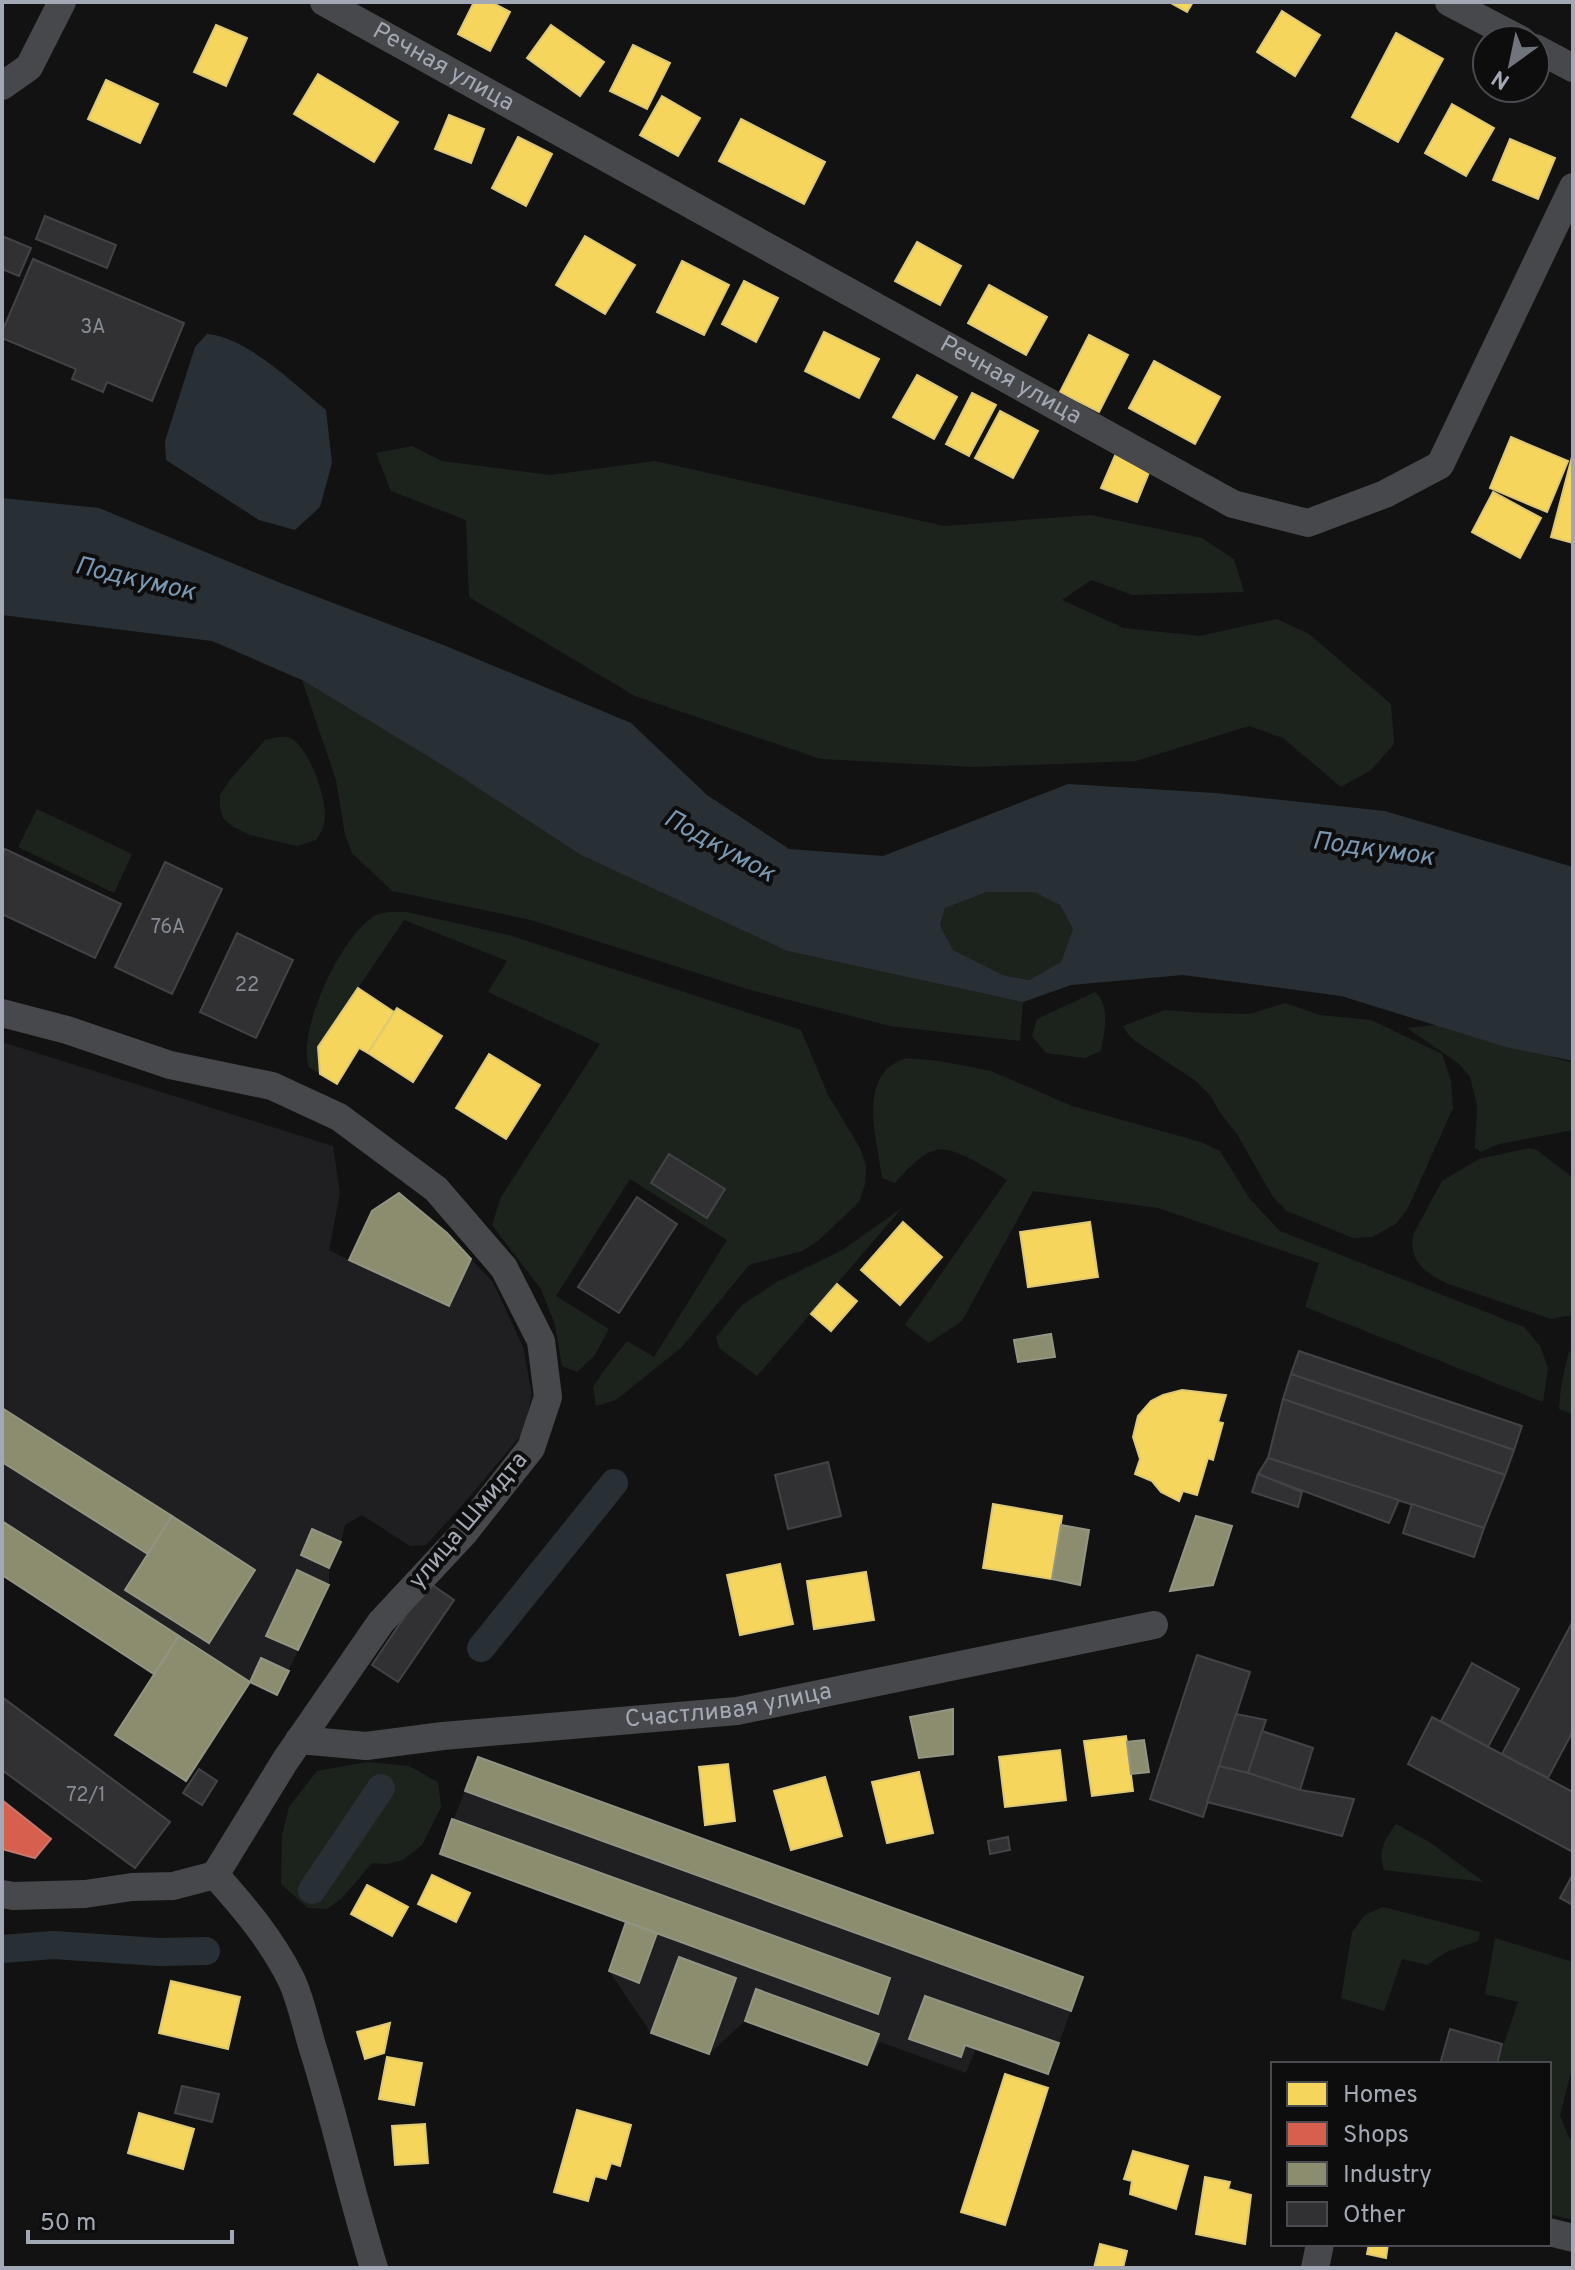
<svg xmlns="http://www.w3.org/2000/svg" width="1575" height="2270" viewBox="0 0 1575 2270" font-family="Overpass,sans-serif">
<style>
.built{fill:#1f1f21}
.green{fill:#1c231d}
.water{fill:#283036;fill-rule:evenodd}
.homes{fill:#f6d55c;stroke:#ddc876;stroke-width:2}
.shops{fill:#d6604d;stroke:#c7766c;stroke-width:2}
.industry{fill:#8c8c6e;stroke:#939583;stroke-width:2}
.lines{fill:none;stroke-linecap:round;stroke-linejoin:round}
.canal{stroke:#283036;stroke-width:28}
.building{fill:#313133;stroke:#424346;stroke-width:2}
.minor{stroke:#47484b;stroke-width:28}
.labels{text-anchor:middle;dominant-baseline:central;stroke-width:8;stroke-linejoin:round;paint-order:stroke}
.number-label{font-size:20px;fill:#868b94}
.street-label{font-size:24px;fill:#a3a9b4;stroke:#0d0d0e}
.water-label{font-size:26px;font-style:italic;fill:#7997b0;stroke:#0d0d0e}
</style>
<rect width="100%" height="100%" fill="#121213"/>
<!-- built -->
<g class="built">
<path d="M 2,1042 L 333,1146 L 340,1193 L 329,1250 L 349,1260 L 372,1211 L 399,1193 L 447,1233 L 493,1282 L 523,1347 L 532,1395 L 523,1433 L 466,1501 L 426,1545 L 410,1546 L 362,1515 L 345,1525 L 341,1542 L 312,1530 L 301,1554 L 329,1568 L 329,1585 L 277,1695 L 250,1682 L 2,1521 Z"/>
<path d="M 478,1757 L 1083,1977 L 1048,2074 L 976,2048 L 966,2073 L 880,2042 L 867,2065 L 745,2021 L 709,2054 L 651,2033 L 609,1971 L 626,1922 L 440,1854 Z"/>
</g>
<!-- green -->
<g class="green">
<path d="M 412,446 L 442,461 L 550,475 L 655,461 L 944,526 L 1091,515 L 1202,538 L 1234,559 L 1244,592 L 1133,595 L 1091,580 L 1062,600 L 1124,628 L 1200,636 L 1277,619 L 1309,634 L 1391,704 L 1394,744 L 1371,770 L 1341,787 L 1283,738 L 1249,726 L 1136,761 L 974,767 L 821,759 L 635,696 L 469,597 L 466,520 L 391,491 L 376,453 Z"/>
<path d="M 302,680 L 447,768 L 581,855 L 787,951 L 1023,1002 L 1020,1041 L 890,1026 L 747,989 L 531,920 L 392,891 L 352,853 L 345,835 L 336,780 Z"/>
<path d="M 278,737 C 282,737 287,736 290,738 C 310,747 329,803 324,824 C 323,830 319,835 316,840 L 297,846 L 250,835 L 232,826 L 223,818 L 220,807 L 220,795 L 229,781 L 265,740 Z"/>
<path d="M 37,809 L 132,854 L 114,893 L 18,847 Z"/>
<path d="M 987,892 L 1034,892 L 1060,905 L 1073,929 L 1061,962 L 1030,980 L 1003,975 L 953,950 L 940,925 L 945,908 Z"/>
<path d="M 407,912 L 512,936 L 801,1030 L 828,1095 L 860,1148 L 866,1166 L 865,1184 L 859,1202 L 818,1241 L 802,1251 L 749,1265 L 682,1347 L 616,1400 L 596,1406 L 593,1387 L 605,1369 L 627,1341 L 654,1357 L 727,1240 L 630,1179 L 556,1296 L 609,1329 L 595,1355 L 577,1372 L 562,1366 L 555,1325 L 541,1289 L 492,1225 L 501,1197 L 600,1044 L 488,992 L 507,961 L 404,920 L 318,1047 L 320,1074 L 309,1067 C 296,1032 342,933 376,915 C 384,911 398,912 407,912 Z"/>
<path d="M 1095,992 C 1111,1006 1104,1032 1101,1051 L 1085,1058 L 1046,1053 L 1032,1036 L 1037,1019 Z"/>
<path d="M 1285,1003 L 1320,1015 L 1371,1020 L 1442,1054 L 1451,1081 L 1453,1108 L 1407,1210 L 1396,1224 L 1372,1237 L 1353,1238 L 1287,1211 L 1273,1197 L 1237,1134 L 1219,1111 L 1210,1095 L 1196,1081 L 1135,1041 L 1128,1034 L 1123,1026 L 1165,1010 L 1205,1013 L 1250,1014 Z"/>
<path d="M 1437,1025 L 1573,1063 L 1573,1130 L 1499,1144 L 1481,1152 L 1475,1148 L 1477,1106 L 1470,1077 L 1458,1063 L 1407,1028 Z"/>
<path d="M 906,1058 L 940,1061 L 991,1071 L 1072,1106 L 1201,1142 L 1220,1151 L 1249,1198 L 1280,1231 L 1524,1327 L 1540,1346 L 1548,1368 L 1543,1402 L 1305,1307 L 1319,1263 L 1158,1208 L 1033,1191 L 962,1321 L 929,1343 L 905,1325 L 1007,1180 C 992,1171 953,1145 936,1150 C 920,1154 906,1171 895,1183 L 882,1178 C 878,1145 861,1092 889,1067 C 894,1063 901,1060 906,1058 Z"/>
<path d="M 1529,1148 L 1537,1150 L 1573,1178 L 1573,1315 L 1551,1319 L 1446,1283 C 1424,1272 1409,1261 1413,1235 L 1442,1181 L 1479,1159 Z"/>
<path d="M 902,1208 L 757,1376 L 719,1348 L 716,1337 L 742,1305 L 777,1282 L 844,1249 Z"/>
<path d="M 1569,1351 L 1573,1353 L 1573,1415 L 1559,1409 L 1561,1386 Z"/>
<path d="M 367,1762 L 409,1766 L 438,1782 L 441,1807 L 422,1845 L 403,1860 L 386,1864 L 372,1863 L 342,1898 L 327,1909 L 308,1908 L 281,1884 L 282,1835 L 289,1807 L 317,1771 Z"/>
<path d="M 1396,1824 L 1428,1841 L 1484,1882 L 1384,1870 C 1378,1848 1384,1842 1396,1824 Z"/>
<path d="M 1383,1907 L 1480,1932 L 1478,1941 L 1448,1951 L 1427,1965 L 1402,1959 L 1384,2011 L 1341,1998 L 1352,1932 L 1365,1915 Z"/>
<path d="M 1495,1938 L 1573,1962 L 1573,2064 L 1560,2115 L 1569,2138 L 1573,2141 L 1573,2220 L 1549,2214 L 1549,2064 L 1497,2064 L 1518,2002 L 1485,1994 Z"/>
</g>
<!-- water -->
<g class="water">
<path d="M 207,334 C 247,337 295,385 326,410 L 332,463 L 320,507 L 295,530 L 259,520 L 166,460 L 165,441 L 195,347 Z"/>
<path d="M 2,498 L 99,508 L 278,582 L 446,646 L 631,723 L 707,795 L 789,849 L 883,856 L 1068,784 L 1215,793 L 1385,811 L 1573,867 L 1573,1061 L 1506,1047 L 1341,996 L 1183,975 L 1071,985 L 1023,1002 L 787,951 L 581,855 L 447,768 L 302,680 L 212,641 L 2,615 ZM 987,892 L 1034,892 L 1060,905 L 1073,929 L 1061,962 L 1029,980 L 1003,975 L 953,950 L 940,925 L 945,908 Z"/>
</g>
<!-- homes -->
<g class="homes">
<path d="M 474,2 L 491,2 L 510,12 L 490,51 L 458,34 Z"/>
<path d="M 1169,2 L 1193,2 L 1187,12 Z"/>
<path d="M 1282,11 L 1320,35 L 1295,76 L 1257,52 Z"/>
<path d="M 216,25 L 247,38 L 226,86 L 194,72 Z"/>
<path d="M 551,25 L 604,62 L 580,96 L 527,58 Z"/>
<path d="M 1396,33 L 1443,59 L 1398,142 L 1352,117 Z"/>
<path d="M 633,45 L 670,63 L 647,109 L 610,91 Z"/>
<path d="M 318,74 L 398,122 L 374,162 L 294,114 Z"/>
<path d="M 106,80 L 158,104 L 140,143 L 88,119 Z"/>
<path d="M 662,96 L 700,118 L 678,156 L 640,135 Z"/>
<path d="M 1452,104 L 1494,128 L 1466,176 L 1425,153 Z"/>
<path d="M 449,115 L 484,129 L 471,163 L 435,149 Z"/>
<path d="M 741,119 L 825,162 L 804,204 L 719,161 Z"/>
<path d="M 518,137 L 552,154 L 526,206 L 492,188 Z"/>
<path d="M 1510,139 L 1555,158 L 1538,199 L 1493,180 Z"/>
<path d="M 585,236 L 635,265 L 605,314 L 556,285 Z"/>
<path d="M 917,242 L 961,266 L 940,305 L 895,281 Z"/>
<path d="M 682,261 L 729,285 L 704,335 L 657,312 Z"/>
<path d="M 744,281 L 778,298 L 756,342 L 722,324 Z"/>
<path d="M 989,285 L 1047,317 L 1026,355 L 968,323 Z"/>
<path d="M 824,332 L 879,359 L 859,398 L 805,371 Z"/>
<path d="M 1089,335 L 1128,355 L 1099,412 L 1060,392 Z"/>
<path d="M 1154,361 L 1220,397 L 1195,444 L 1129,408 Z"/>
<path d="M 917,375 L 957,397 L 934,439 L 893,417 Z"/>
<path d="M 972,393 L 996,405 L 969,456 L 946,444 Z"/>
<path d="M 1000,411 L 1038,431 L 1013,478 L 975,458 Z"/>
<path d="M 1511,437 L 1568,461 L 1547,512 L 1490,488 Z"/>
<path d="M 1117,451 L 1152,465 L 1137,502 L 1101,488 Z"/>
<path d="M 1573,453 L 1573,543 L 1551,537 Z"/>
<path d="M 1493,492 L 1541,518 L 1520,558 L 1472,532 Z"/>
<path d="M 358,988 L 394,1012 L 368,1053 L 359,1048 L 337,1084 L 320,1074 L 318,1047 Z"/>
<path d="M 397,1008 L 442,1036 L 413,1082 L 368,1053 Z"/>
<path d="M 489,1054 L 540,1085 L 506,1139 L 456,1108 Z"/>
<path d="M 903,1222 L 942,1257 L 900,1305 L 861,1270 Z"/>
<path d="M 1090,1222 L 1098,1277 L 1028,1287 L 1020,1232 Z"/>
<path d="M 837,1284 L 857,1301 L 831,1331 L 811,1314 Z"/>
<path d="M 1182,1390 L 1226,1395 L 1218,1422 L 1223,1423 L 1213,1460 L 1208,1458 L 1197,1495 L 1183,1491 L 1179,1501 L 1161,1492 L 1152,1481 L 1135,1474 L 1140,1459 L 1133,1437 L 1138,1416 L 1151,1401 L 1163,1395 Z"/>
<path d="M 993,1504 L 1062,1516 L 1052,1579 L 983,1568 Z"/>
<path d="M 780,1564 L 793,1624 L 740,1635 L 727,1575 Z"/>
<path d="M 866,1572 L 874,1620 L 814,1629 L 807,1581 Z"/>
<path d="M 1126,1736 L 1133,1791 L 1092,1796 L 1084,1741 Z"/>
<path d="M 1060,1750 L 1066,1800 L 1005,1807 L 999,1757 Z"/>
<path d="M 728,1764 L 735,1821 L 705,1825 L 699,1767 Z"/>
<path d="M 919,1772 L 933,1833 L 887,1843 L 872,1782 Z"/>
<path d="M 825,1777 L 842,1836 L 791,1850 L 774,1791 Z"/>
<path d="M 432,1875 L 470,1893 L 456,1922 L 418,1904 Z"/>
<path d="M 367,1885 L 408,1907 L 392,1936 L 351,1914 Z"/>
<path d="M 171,1981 L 240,1997 L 228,2049 L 159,2033 Z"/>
<path d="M 390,2023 L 384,2053 L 365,2059 L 357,2032 Z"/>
<path d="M 387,2057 L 422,2063 L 414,2105 L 379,2099 Z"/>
<path d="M 1005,2074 L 1048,2088 L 1005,2225 L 961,2212 Z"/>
<path d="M 577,2110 L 631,2125 L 620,2166 L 611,2163 L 606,2179 L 595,2176 L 588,2201 L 554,2192 Z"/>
<path d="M 139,2113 L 194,2129 L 183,2169 L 128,2153 Z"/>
<path d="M 425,2124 L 428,2163 L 395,2165 L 392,2126 Z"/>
<path d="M 1133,2151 L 1188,2166 L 1176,2209 L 1130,2194 L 1132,2181 L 1124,2179 Z"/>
<path d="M 1205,2177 L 1230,2182 L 1228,2189 L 1251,2195 L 1245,2244 L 1196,2234 Z"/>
<path d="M 1100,2244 L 1127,2251 L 1123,2268 L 1094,2268 Z"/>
<path d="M 1369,2244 L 1388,2244 L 1386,2258 L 1367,2254 Z"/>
</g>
<!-- shops -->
<path class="shops" d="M 2,1800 L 51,1839 L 35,1858 L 2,1849 Z"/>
<!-- industry -->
<g class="industry">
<path d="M 399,1193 L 447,1233 L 471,1259 L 449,1306 L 349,1260 L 372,1211 Z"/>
<path d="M 1051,1334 L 1055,1357 L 1018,1362 L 1014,1340 Z"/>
<path d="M 2,1408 L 172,1516 L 148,1554 L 2,1462 Z"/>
<path d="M 172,1516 L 255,1570 L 209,1643 L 125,1590 Z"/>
<path d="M 1196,1516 L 1232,1526 L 1213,1585 L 1170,1591 Z"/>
<path d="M 2,1521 L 179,1636 L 154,1674 L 2,1575 Z"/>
<path d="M 1061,1525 L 1089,1530 L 1080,1585 L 1052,1579 Z"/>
<path d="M 312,1529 L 341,1542 L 329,1568 L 301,1555 Z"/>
<path d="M 297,1570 L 329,1585 L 298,1650 L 266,1636 Z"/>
<path d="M 179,1636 L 250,1682 L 186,1781 L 115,1735 Z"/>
<path d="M 261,1658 L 289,1671 L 277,1695 L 250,1682 Z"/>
<path d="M 953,1709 L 953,1754 L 919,1758 L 910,1717 Z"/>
<path d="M 1144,1740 L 1149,1772 L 1131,1774 L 1127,1742 Z"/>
<path d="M 478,1757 L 1083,1977 L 1071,2011 L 465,1791 Z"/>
<path d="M 452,1819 L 890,1978 L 878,2014 L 440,1854 Z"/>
<path d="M 626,1922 L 657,1933 L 639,1983 L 609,1971 Z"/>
<path d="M 679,1957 L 736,1978 L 709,2054 L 651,2033 Z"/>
<path d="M 756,1989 L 879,2034 L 867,2065 L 745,2021 Z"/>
<path d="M 925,1996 L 1059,2043 L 1048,2074 L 965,2045 L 961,2057 L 909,2039 Z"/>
</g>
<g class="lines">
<!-- canal -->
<g class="canal">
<path d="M 481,1648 L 614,1483"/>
<path d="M 312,1890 L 381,1788"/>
<path d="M 2,1949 L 53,1945 L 159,1952 L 206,1951"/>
</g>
</g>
<!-- building -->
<g class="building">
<path d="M 45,216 L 116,245 L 107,268 L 36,239 Z"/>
<path d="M 2,236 L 31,248 L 19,276 L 2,269 Z"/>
<path d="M 33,259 L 184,323 L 152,401 L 107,382 L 103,392 L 72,379 L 76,369 L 2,338 L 2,332 Z"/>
<path d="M 5,849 L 121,904 L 95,958 L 2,914 L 2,856 Z"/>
<path d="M 165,862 L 222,889 L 172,994 L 115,967 Z"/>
<path d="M 237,933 L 293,960 L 256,1038 L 200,1012 Z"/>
<path d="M 669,1154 L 725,1189 L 707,1218 L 651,1183 Z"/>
<path d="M 637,1197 L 677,1224 L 619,1313 L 578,1287 Z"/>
<path d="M 1299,1351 L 1522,1426 L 1514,1450 L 1291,1374 Z"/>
<path d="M 1291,1374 L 1514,1450 L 1505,1475 L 1283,1399 Z"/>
<path d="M 1283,1399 L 1505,1475 L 1484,1528 L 1268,1458 Z"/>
<path d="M 1268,1458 L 1399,1500 L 1389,1523 L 1258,1474 Z"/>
<path d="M 828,1462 L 841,1516 L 788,1529 L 775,1475 Z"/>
<path d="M 1258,1474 L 1302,1492 L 1298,1507 L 1252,1492 Z"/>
<path d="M 1412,1504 L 1484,1528 L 1474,1557 L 1403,1533 Z"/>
<path d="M 428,1582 L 454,1600 L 398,1682 L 372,1665 Z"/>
<path d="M 1573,1621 L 1573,1731 L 1548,1778 L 1502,1754 Z"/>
<path d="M 1197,1655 L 1250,1672 L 1203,1817 L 1150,1799 Z"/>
<path d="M 1472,1663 L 1519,1689 L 1488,1747 L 1441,1721 Z"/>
<path d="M 2,1697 L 170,1822 L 135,1868 L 2,1770 Z"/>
<path d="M 1236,1714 L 1266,1720 L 1248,1773 L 1219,1766 Z"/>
<path d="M 1432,1717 L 1573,1792 L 1573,1852 L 1408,1764 Z"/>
<path d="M 1262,1731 L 1313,1748 L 1300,1790 L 1248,1773 Z"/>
<path d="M 1219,1766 L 1248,1773 L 1300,1790 L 1354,1799 L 1342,1836 L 1207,1802 Z"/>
<path d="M 199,1769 L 217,1781 L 202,1805 L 183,1793 Z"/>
<path d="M 1008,1837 L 1010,1850 L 990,1854 L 988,1841 Z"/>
<path d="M 1573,1874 L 1573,1905 L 1560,1898 Z"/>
<path d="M 1450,2029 L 1502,2044 L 1497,2064 L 1440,2064 Z"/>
<path d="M 182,2086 L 219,2094 L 212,2122 L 175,2113 Z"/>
</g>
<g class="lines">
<!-- minor -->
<g class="minor">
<path id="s1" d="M 324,2 L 1233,504 L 1308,523 L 1385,494 L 1440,465 L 1573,187"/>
<path d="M 1449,2 L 1521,40"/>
<path d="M 1535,48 L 1573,68"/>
<path d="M 2,86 L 29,67 L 62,2"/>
<path d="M 2,1013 L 67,1030 L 170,1065 L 272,1086 L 339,1117 L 436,1189 L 504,1268 L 541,1341 L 548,1397 L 531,1448 L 464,1533 L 381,1622 L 285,1761 L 215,1875"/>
<path id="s2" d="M 299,1740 L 366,1746 L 443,1736 L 737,1711 L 1154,1625"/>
<path d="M 215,1875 C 244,1907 271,1939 291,1979 C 301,2000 306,2026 313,2049 C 336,2121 351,2195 374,2268"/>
<path d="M 2,1894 L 13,1896 L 85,1894 L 132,1887 L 173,1886 L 215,1875"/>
<path d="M 1549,2232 L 1573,2238"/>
<path d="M 1315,2268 L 1320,2244"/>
</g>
</g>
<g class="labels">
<!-- number labels -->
<g class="number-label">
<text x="93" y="328">3А</text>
<text x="168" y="928">76А</text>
<text x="247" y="986">22</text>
<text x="86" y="1796">72/1</text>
</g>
<!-- street labels -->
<g class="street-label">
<text stroke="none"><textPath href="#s1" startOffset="136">Речная улица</textPath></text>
<text stroke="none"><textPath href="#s1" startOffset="784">Речная улица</textPath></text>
<text transform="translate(469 1521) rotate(-50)">улица Шмидта</text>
<text stroke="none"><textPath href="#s2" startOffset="432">Счастливая улица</textPath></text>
</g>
<!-- water labels -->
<g class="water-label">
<text transform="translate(135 580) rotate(13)">Подкумок</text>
<text transform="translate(719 847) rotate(29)">Подкумок</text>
<text transform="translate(1373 850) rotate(8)">Подкумок</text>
</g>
</g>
<!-- border -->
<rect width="1575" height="2270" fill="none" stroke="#a3a9b4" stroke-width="8"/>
<!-- legend -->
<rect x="1271" y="2062" width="280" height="184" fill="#0d0d0e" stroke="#494b50" stroke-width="2"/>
<rect x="1287" y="2082" width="40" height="24" fill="#f6d55c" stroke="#494b50" stroke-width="2"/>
<text x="1343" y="2102" font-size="24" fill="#a3a9b4">Homes</text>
<rect x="1287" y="2122" width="40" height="24" fill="#d6604d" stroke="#494b50" stroke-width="2"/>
<text x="1343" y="2142" font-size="24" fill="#a3a9b4">Shops</text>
<rect x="1287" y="2162" width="40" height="24" fill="#8c8c6e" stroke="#494b50" stroke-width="2"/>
<text x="1343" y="2182" font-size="24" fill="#a3a9b4">Industry</text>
<rect x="1287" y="2202" width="40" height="24" fill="#313133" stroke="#494b50" stroke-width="2"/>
<text x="1343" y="2222" font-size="24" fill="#a3a9b4">Other</text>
<!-- north arrow -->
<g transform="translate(1511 64) rotate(213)"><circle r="38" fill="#0d0d0e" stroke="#494b50" stroke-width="2"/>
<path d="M0-6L14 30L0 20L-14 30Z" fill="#70747c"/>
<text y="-12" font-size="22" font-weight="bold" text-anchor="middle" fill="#a3a9b4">N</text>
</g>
<!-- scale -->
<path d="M28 2230v12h204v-12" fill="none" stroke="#a3a9b4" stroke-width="4"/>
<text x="40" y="2230" font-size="24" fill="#a3a9b4" stroke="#0d0d0e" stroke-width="6" paint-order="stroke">50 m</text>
</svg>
